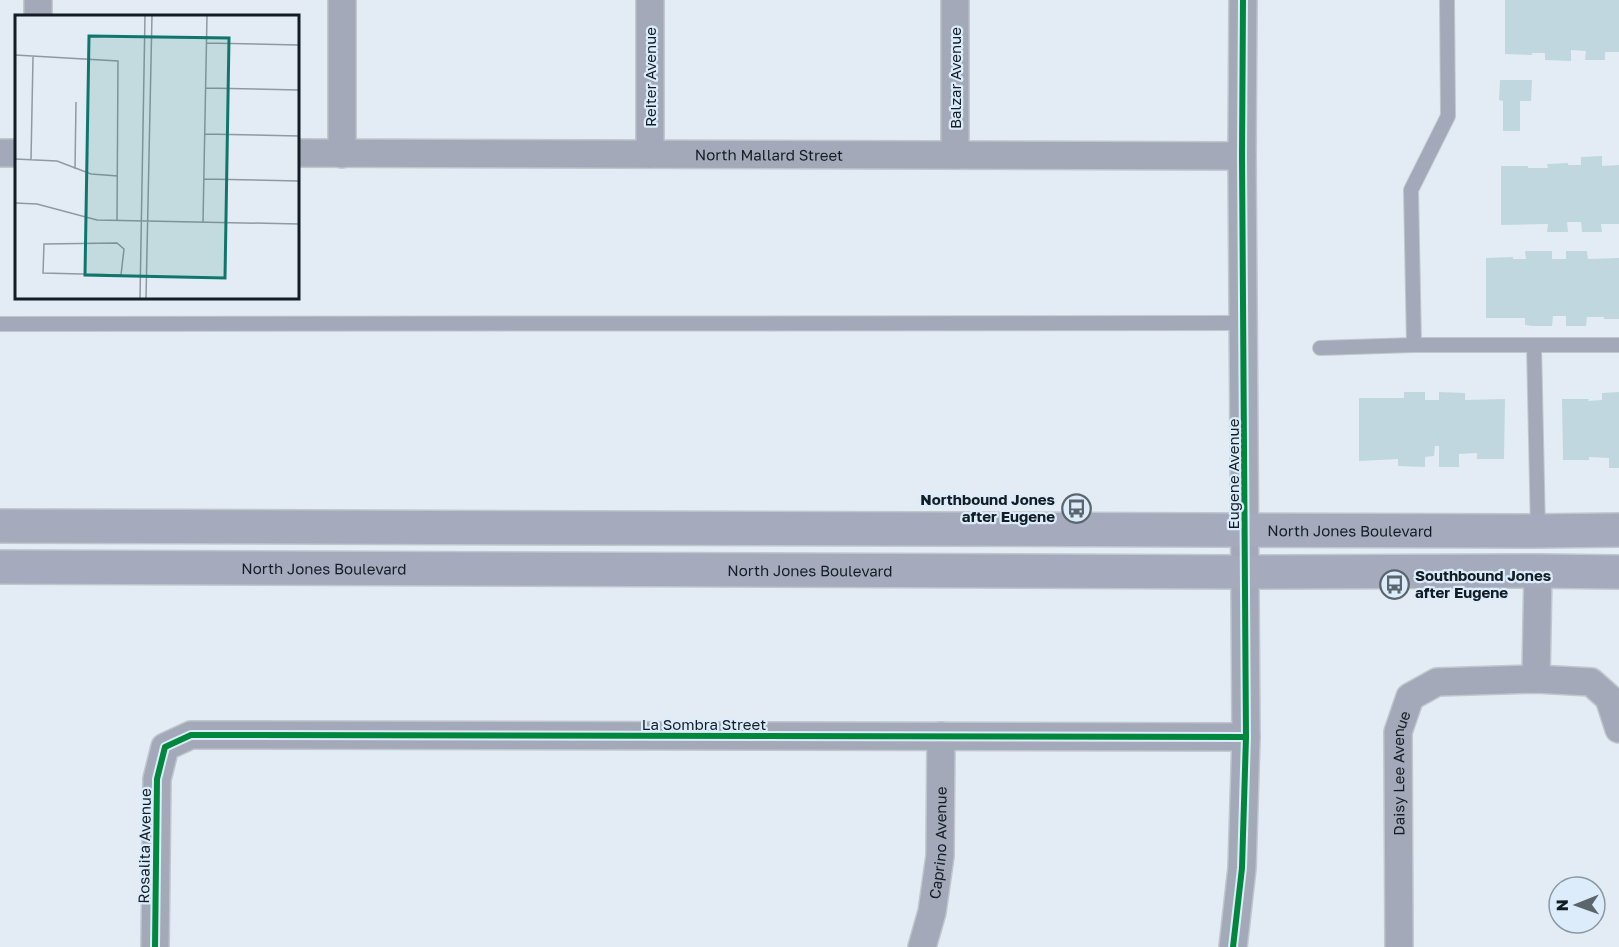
<svg xmlns="http://www.w3.org/2000/svg" width="1619" height="947" viewBox="0 0 1619 947" font-family="'Golos Text',sans-serif">
<style>
.building{fill:#c1d7df}
.lines{fill:none;stroke-linecap:round;stroke-linejoin:round}
.service-casing{stroke:#bfc7cd;stroke-width:16}
.minor-casing{stroke:#bfc7cd;stroke-width:30}
.primary-casing{stroke:#bfc7cd;stroke-width:36}
.service{stroke:#a3a9b8;stroke-width:14}
.minor{stroke:#a3a9b8;stroke-width:27}
.primary{stroke:#a5abbc;stroke-width:33}
.cycleway-casing{stroke:#dcecfb;stroke-width:10}
.cycleway{stroke:#00873e;stroke-width:6}
.labels{text-anchor:middle;dominant-baseline:central;stroke-width:4.5;stroke-linejoin:round;paint-order:stroke}
.street-label{font-size:15px;fill:#121d25;stroke:#dcecfb}
.poi-label{font-size:15px;font-weight:bold;fill:#121d25;stroke:#dcecfb;text-anchor:end}
.inset-road{fill:none;stroke:#8f99a1;stroke-width:1.5}
.view{fill:#0f766e;fill-opacity:0.15;stroke:#0f766e;stroke-width:3}
.inset-edge{fill:none;stroke:#121d25;stroke-width:3}
</style>
<rect width="100%" height="100%" fill="#e3ecf4"/>
<!-- building -->
<g class="building">
<path d="M 1505,0 L 1619,0 L 1619,52 L 1605,52 L 1605,60 L 1585,60 L 1586,51 L 1571,50 L 1571,61 L 1545,60 L 1545,53 L 1532,53 L 1532,55 L 1505,54 Z"/>
<path d="M 1500,80 L 1532,80 L 1531,101 L 1520,101 L 1520,131 L 1503,131 L 1503,101 L 1499,100 Z"/>
<path d="M 1602,156 L 1602,166 L 1619,165 L 1619,224 L 1601,224 L 1602,232 L 1582,232 L 1581,222 L 1567,222 L 1568,232 L 1547,232 L 1548,224 L 1501,225 L 1501,166 L 1528,166 L 1528,168 L 1548,168 L 1547,164 L 1568,163 L 1568,165 L 1581,165 L 1581,157 Z"/>
<path d="M 1525,251 L 1552,251 L 1552,259 L 1566,259 L 1566,251 L 1587,251 L 1588,259 L 1619,258 L 1619,319 L 1604,319 L 1604,317 L 1587,317 L 1586,326 L 1566,326 L 1566,316 L 1553,316 L 1552,326 L 1532,326 L 1525,325 L 1525,318 L 1486,318 L 1486,258 L 1513,257 L 1513,259 L 1526,259 Z"/>
<path d="M 1404,392 L 1425,392 L 1425,400 L 1439,400 L 1439,392 L 1465,393 L 1465,400 L 1505,399 L 1504,459 L 1477,459 L 1477,453 L 1459,454 L 1459,467 L 1439,467 L 1439,446 L 1435,446 L 1434,456 L 1425,457 L 1425,467 L 1398,466 L 1398,459 L 1359,461 L 1359,398 L 1404,398 Z"/>
<path d="M 1619,392 L 1619,468 L 1609,468 L 1609,458 L 1589,457 L 1589,460 L 1563,460 L 1562,399 L 1589,399 L 1588,401 L 1602,400 L 1602,393 Z"/>
</g>
<g class="lines">
<defs>
<g id="service">
<path d="M 1447,0 L 1448,116 L 1411,190 L 1414,345 L 1619,345"/>
<path d="M 0,324 L 1244,323"/>
<path d="M 1534,345 L 1538,531"/>
<path d="M 1320,348 L 1414,345"/>
</g>
<g id="minor">
<path d="M 650,0 L 650,154"/>
<path d="M 38,16 L 38,0"/>
<path d="M 0,153 L 16,153"/>
<path id="s1" d="M 297,153 L 1242,156"/>
<path d="M 342,154 L 342,0"/>
<path d="M 955,155 L 955,0"/>
<path d="M 1536,679 L 1538,571"/>
<path d="M 155,947 L 157,779 L 165,747 L 191,735 L 1246,737"/>
<path id="s2" d="M 922,947 L 932,912 L 940,856 L 941,736"/>
<path d="M 1233,947 L 1242,868 L 1246,737 L 1242,156 L 1243,0"/>
<path id="s3" d="M 1399,947 L 1398,732 L 1410,697 L 1437,682 L 1536,679 L 1591,682 L 1609,698 L 1619,729"/>
</g>
<g id="primary">
<path id="s4" d="M 0,526 L 1538,531 L 1619,530"/>
<path id="s5" d="M 0,567 L 1245,572 L 1538,571 L 1619,572"/>
</g>
</defs>
<!-- service casing -->
<use href="#service" class="service-casing"/>
<!-- minor casing -->
<use href="#minor" class="minor-casing"/>
<!-- primary casing -->
<use href="#primary" class="primary-casing"/>
<!-- service -->
<use href="#service" class="service"/>
<!-- minor -->
<use href="#minor" class="minor"/>
<!-- primary -->
<use href="#primary" class="primary"/>
<defs>
<g id="cycleway">
<path d="M 155,947 L 157,779 L 165,747 L 191,735 L 1246,737"/>
<path d="M 1233,947 L 1242,868 L 1246,737 L 1242,156 L 1243,0"/>
</g>
</defs>
<!-- cycleway casing -->
<use href="#cycleway" class="cycleway-casing"/>
<!-- cycleway -->
<use href="#cycleway" class="cycleway"/>
</g>
<!-- icons -->
<defs>
<symbol id="bus-ring" viewBox="-11 -11 22 22"><circle r="9.5" fill="#dcecfb" stroke="#5b656d" stroke-width="1.5"/><path d="M-5-6H5V4H4V6H2V4H-2V6H-4V4H-5ZM-3.5-4V0h7V-4ZM-3.5 1.2v1.5H-2V1.2ZM2 1.2v1.5H3.5V1.2Z" fill="#5b656d"/></symbol>
</defs>
<g fill-rule="evenodd">
<use href="#bus-ring" x="1060" y="492" width="33" height="33"/>
<use href="#bus-ring" x="1378" y="568" width="33" height="33"/>
</g>
<g class="labels">
<!-- street labels -->
<g class="street-label">
<text transform="translate(650 77) rotate(-90)">Reiter Avenue</text>
<text transform="translate(955 78) rotate(-90)">Balzar Avenue</text>
<text stroke="none"><textPath href="#s1" startOffset="472">North Mallard Street</textPath></text>
<text transform="translate(1233 474) rotate(-90)">Eugene Avenue</text>
<text stroke="none"><textPath href="#s4" startOffset="1350">North Jones Boulevard</textPath></text>
<text stroke="none"><textPath href="#s5" startOffset="324">North Jones Boulevard</textPath></text>
<text stroke="none"><textPath href="#s5" startOffset="810">North Jones Boulevard</textPath></text>
<text x="704" y="724">La Sombra Street</text>
<text stroke="none"><textPath href="#s3" startOffset="174">Daisy Lee Avenue</textPath></text>
<text stroke="none"><textPath href="#s2" startOffset="106">Caprino Avenue</textPath></text>
<text transform="translate(144 846) rotate(-89)">Rosalita Avenue</text>
</g>
<!-- poi labels -->
<g class="poi-label">
<text x="1055" y="499">Northbound Jones<tspan x="1055" dy="17">after Eugene</tspan></text>
<text x="1415" y="575" text-anchor="start">Southbound Jones<tspan x="1415" dy="17">after Eugene</tspan></text>
</g>
</g>
<!-- overview -->
<g transform="translate(15 15)">
<rect width="284" height="284" fill="#e3ecf4"/>
<path class="inset-road" d="M 191,28 L 284,30M 0,40 L 103,46 L 102,206M 190,73 L 284,75M 189,119 L 284,121M 0,144 L 42,146 L 76,159 L 103,161M 16,145 L 18,42M 60,154 L 61,87M 189,164 L 284,166M 0,188 L 22,189 L 82,205 L 284,209M 188,207 L 192,0M 102,228 L 109,234 L 106,260 L 28,258 L 29,229 ZM 125,283 L 130,0M 131,283 L 137,0"/>
<path class="view" d="M 74,21 L 214,23 L 210,263 L 70,260 Z"/>
<rect width="284" height="284" class="inset-edge"/>
</g>
<!-- north arrow -->
<g transform="translate(1577 905) rotate(269)"><circle r="28" fill="#dcecfb" stroke="#8b99a5" stroke-width="1.5"/>
<path d="M0-4.5L10 22L0 15L-10 22Z" fill="#5b656d"/>
<text y="-9" font-size="16" font-weight="bold" text-anchor="middle" fill="#121d25">N</text>
</g>
</svg>
